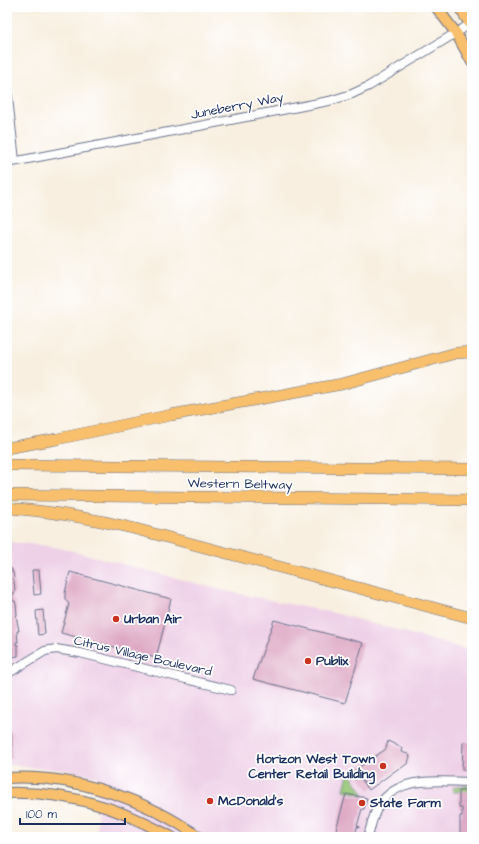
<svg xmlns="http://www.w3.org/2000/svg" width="479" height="844" viewBox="0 0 479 844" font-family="'Architects Daughter',sans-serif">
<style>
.built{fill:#eed0e7}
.green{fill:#96c676;stroke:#587a6a}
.building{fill:#dea9c5}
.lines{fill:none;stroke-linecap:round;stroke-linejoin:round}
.minor-casing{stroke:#68728c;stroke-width:10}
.major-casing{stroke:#68728c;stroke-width:12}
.highway-casing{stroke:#68728c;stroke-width:12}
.minor{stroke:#fff;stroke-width:8}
.major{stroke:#f8bf6c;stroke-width:10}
.highway{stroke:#f8bf6c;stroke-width:11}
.poi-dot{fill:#c8321e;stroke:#fff;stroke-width:1.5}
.labels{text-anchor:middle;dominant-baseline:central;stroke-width:3.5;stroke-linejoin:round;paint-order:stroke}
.street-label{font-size:13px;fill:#1b2f5e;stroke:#fff}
.poi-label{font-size:13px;font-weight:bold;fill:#1b2f5e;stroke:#fff;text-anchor:start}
</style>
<rect width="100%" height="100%" fill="#fff"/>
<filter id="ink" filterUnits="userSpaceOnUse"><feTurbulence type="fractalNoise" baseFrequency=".025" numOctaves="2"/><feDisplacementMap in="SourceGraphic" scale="8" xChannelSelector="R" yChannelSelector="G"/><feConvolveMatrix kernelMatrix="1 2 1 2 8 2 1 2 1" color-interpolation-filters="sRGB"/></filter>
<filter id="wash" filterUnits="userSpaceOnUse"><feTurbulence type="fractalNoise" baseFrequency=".012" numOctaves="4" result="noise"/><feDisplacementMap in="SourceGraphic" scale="16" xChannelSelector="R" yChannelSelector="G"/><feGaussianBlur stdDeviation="0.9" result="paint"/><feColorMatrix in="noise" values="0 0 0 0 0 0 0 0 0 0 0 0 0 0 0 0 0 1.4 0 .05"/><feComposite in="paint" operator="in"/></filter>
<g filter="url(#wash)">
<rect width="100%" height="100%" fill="#f8efe0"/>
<!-- built -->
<path class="built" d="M 7,542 L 40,545 L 65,549 L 225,591 L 334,613 L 472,651 L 472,837 L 97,837 L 98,777 L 67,770 L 25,767 L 24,765 L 7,765 Z"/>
<!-- green -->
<g class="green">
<path d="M 348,774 L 351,775 L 364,795 L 344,790 Z"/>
<path d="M 456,786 L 472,786 L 472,791 L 453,792 L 453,788 Z"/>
</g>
<g id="blocks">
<!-- building -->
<g class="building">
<path d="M 7,569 L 12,569 L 12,572 L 13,572 L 14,578 L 13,579 L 13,580 L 14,580 L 15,591 L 14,592 L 14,594 L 12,595 L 13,601 L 15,601 L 16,604 L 17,615 L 16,615 L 19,631 L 17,631 L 18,642 L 16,642 L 16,645 L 18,645 L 18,656 L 7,658 Z"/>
<path d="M 32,570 L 39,570 L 41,594 L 34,595 Z"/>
<path d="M 70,572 L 171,599 L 156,658 L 61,633 L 69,604 L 65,599 L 65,593 Z"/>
<path d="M 43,610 L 45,634 L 38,635 L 36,611 Z"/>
<path d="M 274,620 L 363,643 L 345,703 L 253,679 Z"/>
<path d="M 11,732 L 12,759 L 7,759 L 7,733 Z"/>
<path d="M 388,741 L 402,748 L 401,752 L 408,754 L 410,756 L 408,763 L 400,769 L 399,768 L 369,790 L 355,770 L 386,749 Z"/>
<path d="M 463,742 L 472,743 L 472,770 L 462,770 Z"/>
<path d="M 459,791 L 472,791 L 472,837 L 460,837 L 460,816 L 462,816 L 462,808 L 459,808 Z"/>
<path d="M 346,794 L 367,798 L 364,809 L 362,809 L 357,826 L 360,827 L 357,827 L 355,837 L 334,837 Z"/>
</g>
</g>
</g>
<g filter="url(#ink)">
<use href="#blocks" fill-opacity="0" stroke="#68728c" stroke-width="1"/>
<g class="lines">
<defs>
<g id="minor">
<path d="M 7,89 L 15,161"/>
<path d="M 7,163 L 329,101 L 352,94 L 369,86 L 472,23"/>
<path d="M 7,674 L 45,651 L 56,649 L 80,653 L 231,690"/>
<path d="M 368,837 C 371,826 373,814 379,805 C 400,774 441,782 472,782"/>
</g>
<g id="major">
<path d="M 436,7 L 456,33 L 472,62"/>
<path d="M 459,7 L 472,27"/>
<path d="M 7,778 C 73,774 146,799 199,837"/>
<path d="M 7,793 C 39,792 74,797 105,807 C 128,814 150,826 172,837"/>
</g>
<g id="highway">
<path d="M 7,448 L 57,439 L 171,415 L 342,384 L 456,353 L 472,352"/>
<path d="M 7,465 L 472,469"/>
<path d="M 7,495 L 472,500"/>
<path d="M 7,508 C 50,511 90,518 132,528 L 472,618"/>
</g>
</defs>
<!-- minor casing -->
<use href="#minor" class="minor-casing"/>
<!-- major casing -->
<use href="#major" class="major-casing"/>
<!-- highway casing -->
<use href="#highway" class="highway-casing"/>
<!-- minor -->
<use href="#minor" class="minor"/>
<!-- major -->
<use href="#major" class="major"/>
<!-- highway -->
<use href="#highway" class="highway"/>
</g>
</g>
<!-- markers -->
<g class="poi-dot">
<circle cx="116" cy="619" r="4"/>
<circle cx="308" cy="661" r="4"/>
<circle cx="383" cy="766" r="4"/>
<circle cx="210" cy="801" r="4"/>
<circle cx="362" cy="803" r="4"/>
</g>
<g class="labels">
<!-- street labels -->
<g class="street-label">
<text transform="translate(237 106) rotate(-11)">Juneberry Way</text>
<text transform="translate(240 484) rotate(1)">Western Beltway</text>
<text transform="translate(143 656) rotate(13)">Citrus Village Boulevard</text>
</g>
<!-- poi labels -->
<g class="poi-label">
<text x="124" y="619">Urban Air</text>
<text x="316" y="661">Publix</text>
<text x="375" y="759" text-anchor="end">Horizon West Town<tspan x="375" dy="15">Center Retail Building</tspan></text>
<text x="218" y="801">McDonald's</text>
<text x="370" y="803">State Farm</text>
</g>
</g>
<!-- margin -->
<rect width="479" height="844" fill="none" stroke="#fff" stroke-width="24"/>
<!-- scale -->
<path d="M20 818v6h105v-6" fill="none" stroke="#1b2f5e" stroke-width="2"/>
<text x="26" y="818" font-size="12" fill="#1b2f5e" stroke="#ffffff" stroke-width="3" paint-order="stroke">100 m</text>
</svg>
